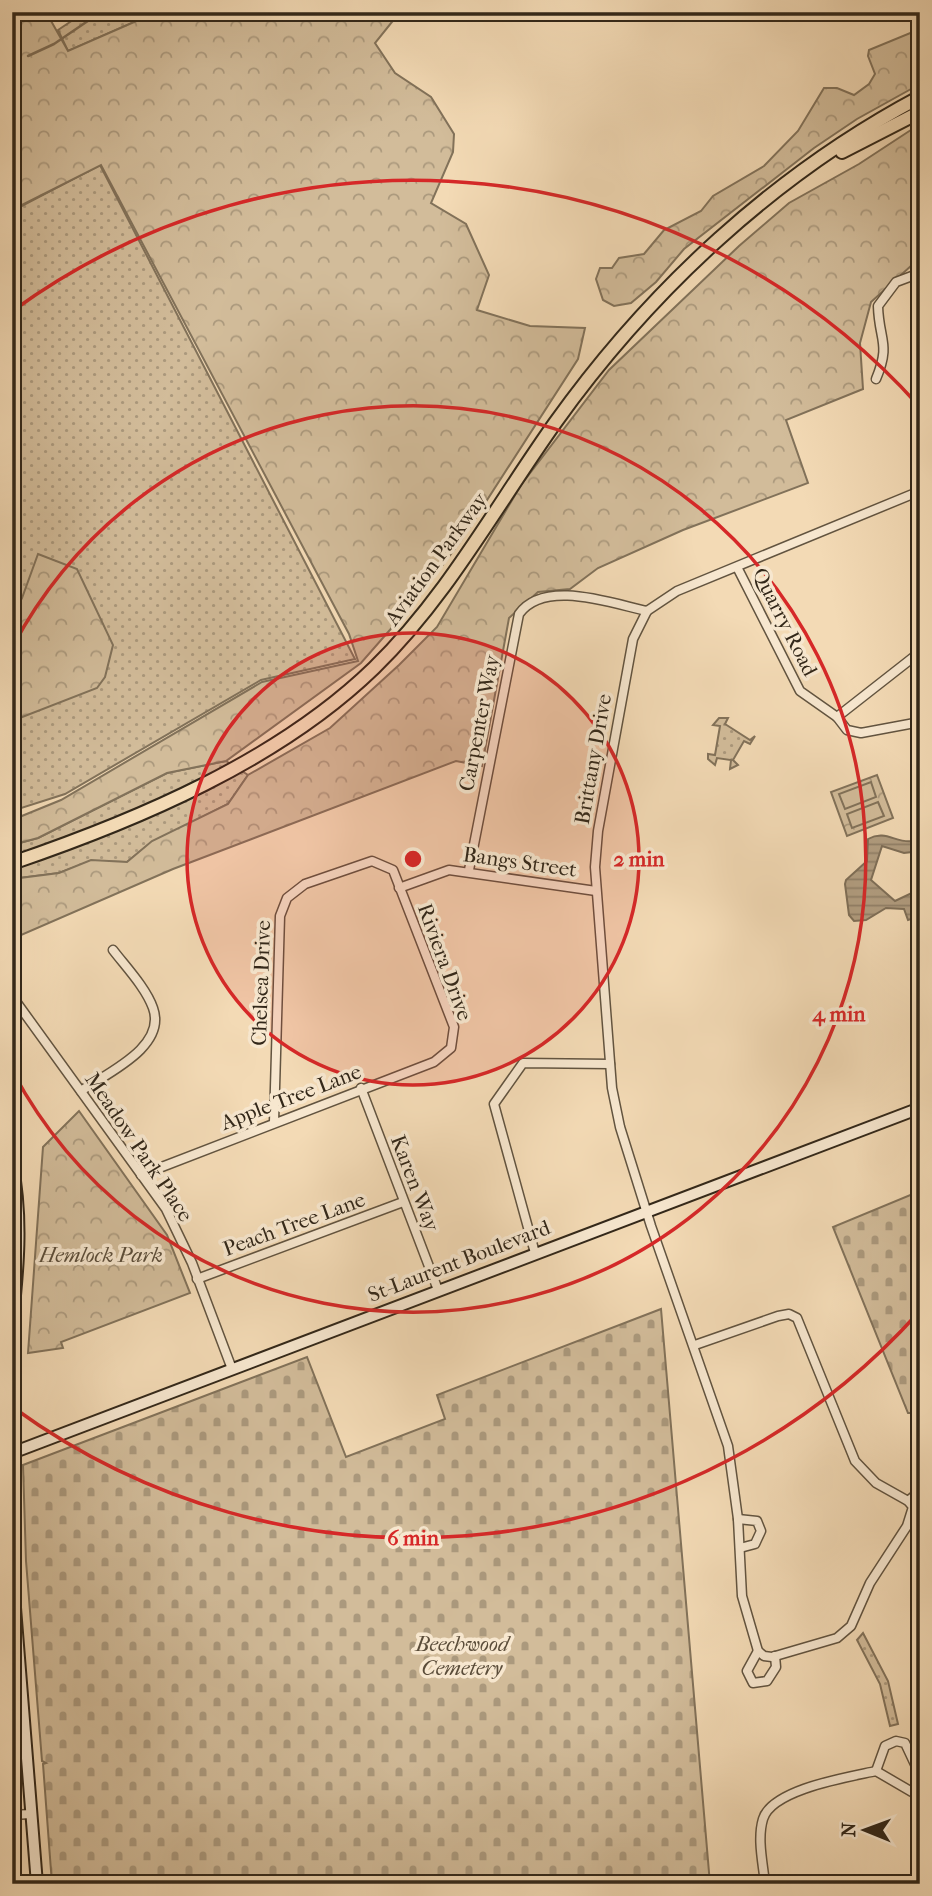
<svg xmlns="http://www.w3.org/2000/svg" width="932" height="1896" viewBox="0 0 932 1896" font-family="'IM FELL French Canon',serif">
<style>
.grass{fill:url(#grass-dots);stroke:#82725a;stroke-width:2}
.forest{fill:url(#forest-crowns);stroke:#82725a;stroke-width:2}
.cemetery{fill:url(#cemetery-stones);stroke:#82725a;stroke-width:2}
.pitch{fill:#d2bc9a;stroke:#82725a;stroke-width:2}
.water{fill:url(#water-rules);stroke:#7e6e57;stroke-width:2}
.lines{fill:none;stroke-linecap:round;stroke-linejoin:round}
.stream{stroke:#7e6e57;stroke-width:2.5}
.street-casing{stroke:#625440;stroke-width:11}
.secondary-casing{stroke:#322719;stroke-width:14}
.primary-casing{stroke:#322719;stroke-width:16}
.street{stroke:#f7e7cf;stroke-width:8}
.secondary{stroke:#f7e7cf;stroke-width:10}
.primary{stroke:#f3dab5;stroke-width:12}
.ring{fill:none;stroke:#d62828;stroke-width:3.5}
.labels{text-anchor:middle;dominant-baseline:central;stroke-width:7;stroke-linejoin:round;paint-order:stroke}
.street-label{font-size:21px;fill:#322719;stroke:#f7e7cf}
.park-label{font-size:21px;font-style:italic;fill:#5a4c39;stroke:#f7e7cf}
.centre{fill:#d62828;stroke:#f7e7cf;stroke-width:3.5}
.ring-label{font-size:21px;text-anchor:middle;font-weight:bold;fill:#d62828;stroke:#f7e7cf;stroke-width:7;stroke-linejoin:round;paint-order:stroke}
</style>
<defs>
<pattern id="grass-dots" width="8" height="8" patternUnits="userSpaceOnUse" patternTransform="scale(1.75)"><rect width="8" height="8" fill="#d2bc9a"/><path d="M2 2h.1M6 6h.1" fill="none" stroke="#ab997d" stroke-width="1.8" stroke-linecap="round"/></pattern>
<pattern id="forest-crowns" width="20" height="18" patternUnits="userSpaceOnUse" patternTransform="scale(1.75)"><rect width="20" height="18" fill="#d2bc9a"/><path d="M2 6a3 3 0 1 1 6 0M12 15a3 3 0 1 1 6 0" fill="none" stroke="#ab997d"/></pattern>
<pattern id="cemetery-stones" width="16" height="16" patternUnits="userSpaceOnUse" patternTransform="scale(1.75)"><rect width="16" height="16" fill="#d2bc9a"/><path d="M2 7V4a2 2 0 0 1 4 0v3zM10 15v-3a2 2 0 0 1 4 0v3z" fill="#ab997d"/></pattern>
<pattern id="water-rules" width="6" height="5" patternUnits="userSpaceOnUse" patternTransform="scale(1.75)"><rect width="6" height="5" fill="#b19d80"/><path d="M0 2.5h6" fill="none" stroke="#918068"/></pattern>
</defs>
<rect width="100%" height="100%" fill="#f3dab5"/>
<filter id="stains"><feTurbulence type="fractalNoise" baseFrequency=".00286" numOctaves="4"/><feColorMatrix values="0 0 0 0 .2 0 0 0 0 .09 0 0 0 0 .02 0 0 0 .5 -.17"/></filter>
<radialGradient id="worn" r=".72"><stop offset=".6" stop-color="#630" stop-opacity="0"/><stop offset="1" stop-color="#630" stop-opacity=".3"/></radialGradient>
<!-- grass -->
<g class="grass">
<path d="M 85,12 L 157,12 L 68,51 L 58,30 Z"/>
<path d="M 100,165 L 355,659 L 261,680 L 65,794 L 12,811 L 12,211 Z"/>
<path d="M 719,718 L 728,718 L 725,724 L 750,740 L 755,736 L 750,744 L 744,741 L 733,760 L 738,765 L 730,769 L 731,760 L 717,758 L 715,765 L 708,759 L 708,754 L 715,755 L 720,726 L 713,725 Z"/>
<path d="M 226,761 L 248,775 L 228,804 L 148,845 L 127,862 L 91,861 L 59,873 L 12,879 L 12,845 L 38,838 L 167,773 Z"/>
<path d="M 863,1633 L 888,1681 L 898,1724 L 890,1726 L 880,1684 L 857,1640 Z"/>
</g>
<!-- forest -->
<g class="forest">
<path d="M 12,12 L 46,12 L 68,51 L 157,12 L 400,12 L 375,43 L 395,73 L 431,97 L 454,134 L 453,152 L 431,203 L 466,224 L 489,275 L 477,310 L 530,326 L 585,328 L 578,359 L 460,542 L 417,599 L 361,663 L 226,761 L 167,773 L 38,838 L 12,845 L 12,820 L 61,800 L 262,682 L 358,661 L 349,634 L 101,165 L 12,210 Z"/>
<path d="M 920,29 L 920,84 L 857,119 L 814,148 L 684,249 L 656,282 L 631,303 L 614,306 L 603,300 L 596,279 L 600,268 L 612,268 L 619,258 L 644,254 L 664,230 L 701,211 L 713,196 L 764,166 L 798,131 L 824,88 L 837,88 L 854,95 L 869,84 L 875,74 L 868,56 L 869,50 Z"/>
<path d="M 920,124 L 920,213 C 916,229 920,247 920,265 L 912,265 L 871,302 L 860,343 L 863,389 L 786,420 L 808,483 L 683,530 L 598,568 L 570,589 L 538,592 L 509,618 L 482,766 L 456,761 L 173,869 L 12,939 L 12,879 L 59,873 L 91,860 L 127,862 L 152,841 L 228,804 L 248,775 L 330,728 L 399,665 L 437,627 L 521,485 L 609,370 L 739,246 L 789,203 L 859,164 Z"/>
<path d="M 38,554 L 77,569 L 113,645 L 105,677 L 97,688 L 12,721 L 12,616 L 22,598 Z"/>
<path d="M 877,775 L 893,818 L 847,836 L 831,792 Z"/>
<path d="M 79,1111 L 167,1235 L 190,1293 L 61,1342 L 63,1348 L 28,1353 L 43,1147 Z"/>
</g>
<!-- cemetery -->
<g class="cemetery">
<path d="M 920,1191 L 920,1413 L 908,1413 L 833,1227 Z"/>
<path d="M 661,1309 L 710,1884 L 52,1884 L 43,1764 L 46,1763 L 42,1761 L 26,1561 L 23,1465 L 307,1357 L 346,1457 L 445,1419 L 437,1395 Z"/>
</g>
<!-- pitch -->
<g class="pitch">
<path d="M 871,782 L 876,797 L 845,809 L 839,794 Z"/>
<path d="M 878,802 L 884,816 L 852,828 L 847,814 Z"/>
</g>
<!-- water -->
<path class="water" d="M 920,803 L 920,851 L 904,853 L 882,846 L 871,880 L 895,901 L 920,889 L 920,916 L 908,920 L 904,909 L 886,908 L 866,920 L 854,921 L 849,915 L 845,884 L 846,880 L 867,861 L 868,839 C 886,829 896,844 913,841 L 917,836 L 912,818 Z"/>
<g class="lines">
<!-- stream -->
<path class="stream" d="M 28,56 L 54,44 L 101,12"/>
<defs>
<g id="street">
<path d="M 876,379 C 891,343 879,341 878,306 L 896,282 L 920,273"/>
<path d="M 737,567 L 800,691 L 837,717 L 847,730 L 861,733 L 920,722"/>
<path d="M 837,717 L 920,652"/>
<path d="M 469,870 L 519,614 C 544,579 610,603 647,611"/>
<path d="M 399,888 L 449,870 L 596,891"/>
<path d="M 12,996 L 166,1209 L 192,1263 L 232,1369"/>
<path d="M 361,1088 L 438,1290"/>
<path d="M 81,1091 C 107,1073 167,1047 153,1008 C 146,988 126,967 113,950"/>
<path d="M 141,1175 L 434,1062 L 451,1048 L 454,1027 L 393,870 L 372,861 L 305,884 L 287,898 L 280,916 L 274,1122"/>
<path d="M 535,1253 L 494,1104 L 523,1063 L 610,1064"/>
<path d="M 197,1279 L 403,1202"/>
<path d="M 695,1345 L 778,1316 L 789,1314 L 797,1318 L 855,1461 L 876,1483 L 908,1501 L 913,1507 L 907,1526 L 870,1583 L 851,1626 L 837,1638 L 772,1657 L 764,1656 L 758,1651 L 742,1596 L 738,1519 L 728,1446 L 651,1226 L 620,1127 L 612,1088 L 595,867 L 598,831 L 633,639 L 647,611 L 677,591 L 920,491"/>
<path d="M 908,1501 L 920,1491"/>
<path d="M 738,1519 L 757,1521 L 761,1531 L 755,1544 L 740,1548"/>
<path d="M 758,1651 L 747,1671 L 753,1683 L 767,1681 L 776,1667 L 775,1656"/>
<path d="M 876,1771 L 885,1746 L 896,1741 L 905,1743 L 920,1775"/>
<path d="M 12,1815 L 31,1814"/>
<path d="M 765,1884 C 763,1863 757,1839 763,1819 C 772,1789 849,1777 876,1771 L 912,1792 L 920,1791"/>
</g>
<g id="secondary">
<path d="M 12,1163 C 23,1218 18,1270 12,1325"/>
<path d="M 12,1453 L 920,1108"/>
<path d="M 12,1570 L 37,1884"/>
</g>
<g id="primary">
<path d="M 842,152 L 920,112"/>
<path d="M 12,863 C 138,820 278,761 374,668 C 447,597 496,506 555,423 C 650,290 775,174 920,97"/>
</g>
</defs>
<!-- street casing -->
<use href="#street" class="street-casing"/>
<!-- secondary casing -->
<use href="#secondary" class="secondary-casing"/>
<!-- primary casing -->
<use href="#primary" class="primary-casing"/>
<!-- street -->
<use href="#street" class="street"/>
<!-- secondary -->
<use href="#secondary" class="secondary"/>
<!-- primary -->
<use href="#primary" class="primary"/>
</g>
<!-- distance rings -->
<circle cx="413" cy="859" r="226" fill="#d62828" fill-opacity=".12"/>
<g class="ring">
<circle cx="413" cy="859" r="226"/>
<path d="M13 646A453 453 0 1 1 13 1072"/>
<path d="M918 1313A679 679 0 0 1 14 1408M14 310A679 679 0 0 1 918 405"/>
</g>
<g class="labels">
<!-- street labels -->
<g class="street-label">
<text transform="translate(436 559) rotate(-54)">Aviation Parkway</text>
<text transform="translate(785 622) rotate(63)">Quarry Road</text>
<text transform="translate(479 723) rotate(-79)">Carpenter Way</text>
<text transform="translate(593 759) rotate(-80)">Brittany Drive</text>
<text transform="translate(520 862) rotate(8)">Bangs Street</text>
<text transform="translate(445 962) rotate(70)">Riviera Drive</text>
<text transform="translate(261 983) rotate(-88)">Chelsea Drive</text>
<text transform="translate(291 1097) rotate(-21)">Apple Tree Lane</text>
<text transform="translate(139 1147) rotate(56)">Meadow Park Place</text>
<text transform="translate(415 1183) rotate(69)">Karen Way</text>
<text transform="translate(294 1224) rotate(-20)">Peach Tree Lane</text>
<text transform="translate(459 1261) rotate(-21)">St-Laurent Boulevard</text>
</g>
<!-- park labels -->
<g class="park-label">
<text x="101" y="1255">Hemlock Park</text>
<text x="462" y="1644">Beechwood<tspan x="462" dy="24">Cemetery</tspan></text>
</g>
</g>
<circle cx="413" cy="859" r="10" class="centre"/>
<g class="ring-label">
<text x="639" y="866">2 min</text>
<text x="839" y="1021">4 min</text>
<text x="413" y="1545">6 min</text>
</g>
<!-- margin -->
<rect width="932" height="1896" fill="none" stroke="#f3dab5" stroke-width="42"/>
<rect x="14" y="14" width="904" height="1868" fill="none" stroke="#322719" stroke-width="3.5"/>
<rect x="21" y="21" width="890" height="1854" fill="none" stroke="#322719" stroke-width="2"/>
<!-- north arrow -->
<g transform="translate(865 1830) rotate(271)" stroke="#f7e7cf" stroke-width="5" paint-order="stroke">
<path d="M0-5L12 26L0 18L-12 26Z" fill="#322719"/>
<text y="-10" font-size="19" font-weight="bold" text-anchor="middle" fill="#322719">N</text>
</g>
<rect width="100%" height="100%" filter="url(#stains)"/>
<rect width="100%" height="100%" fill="url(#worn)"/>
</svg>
